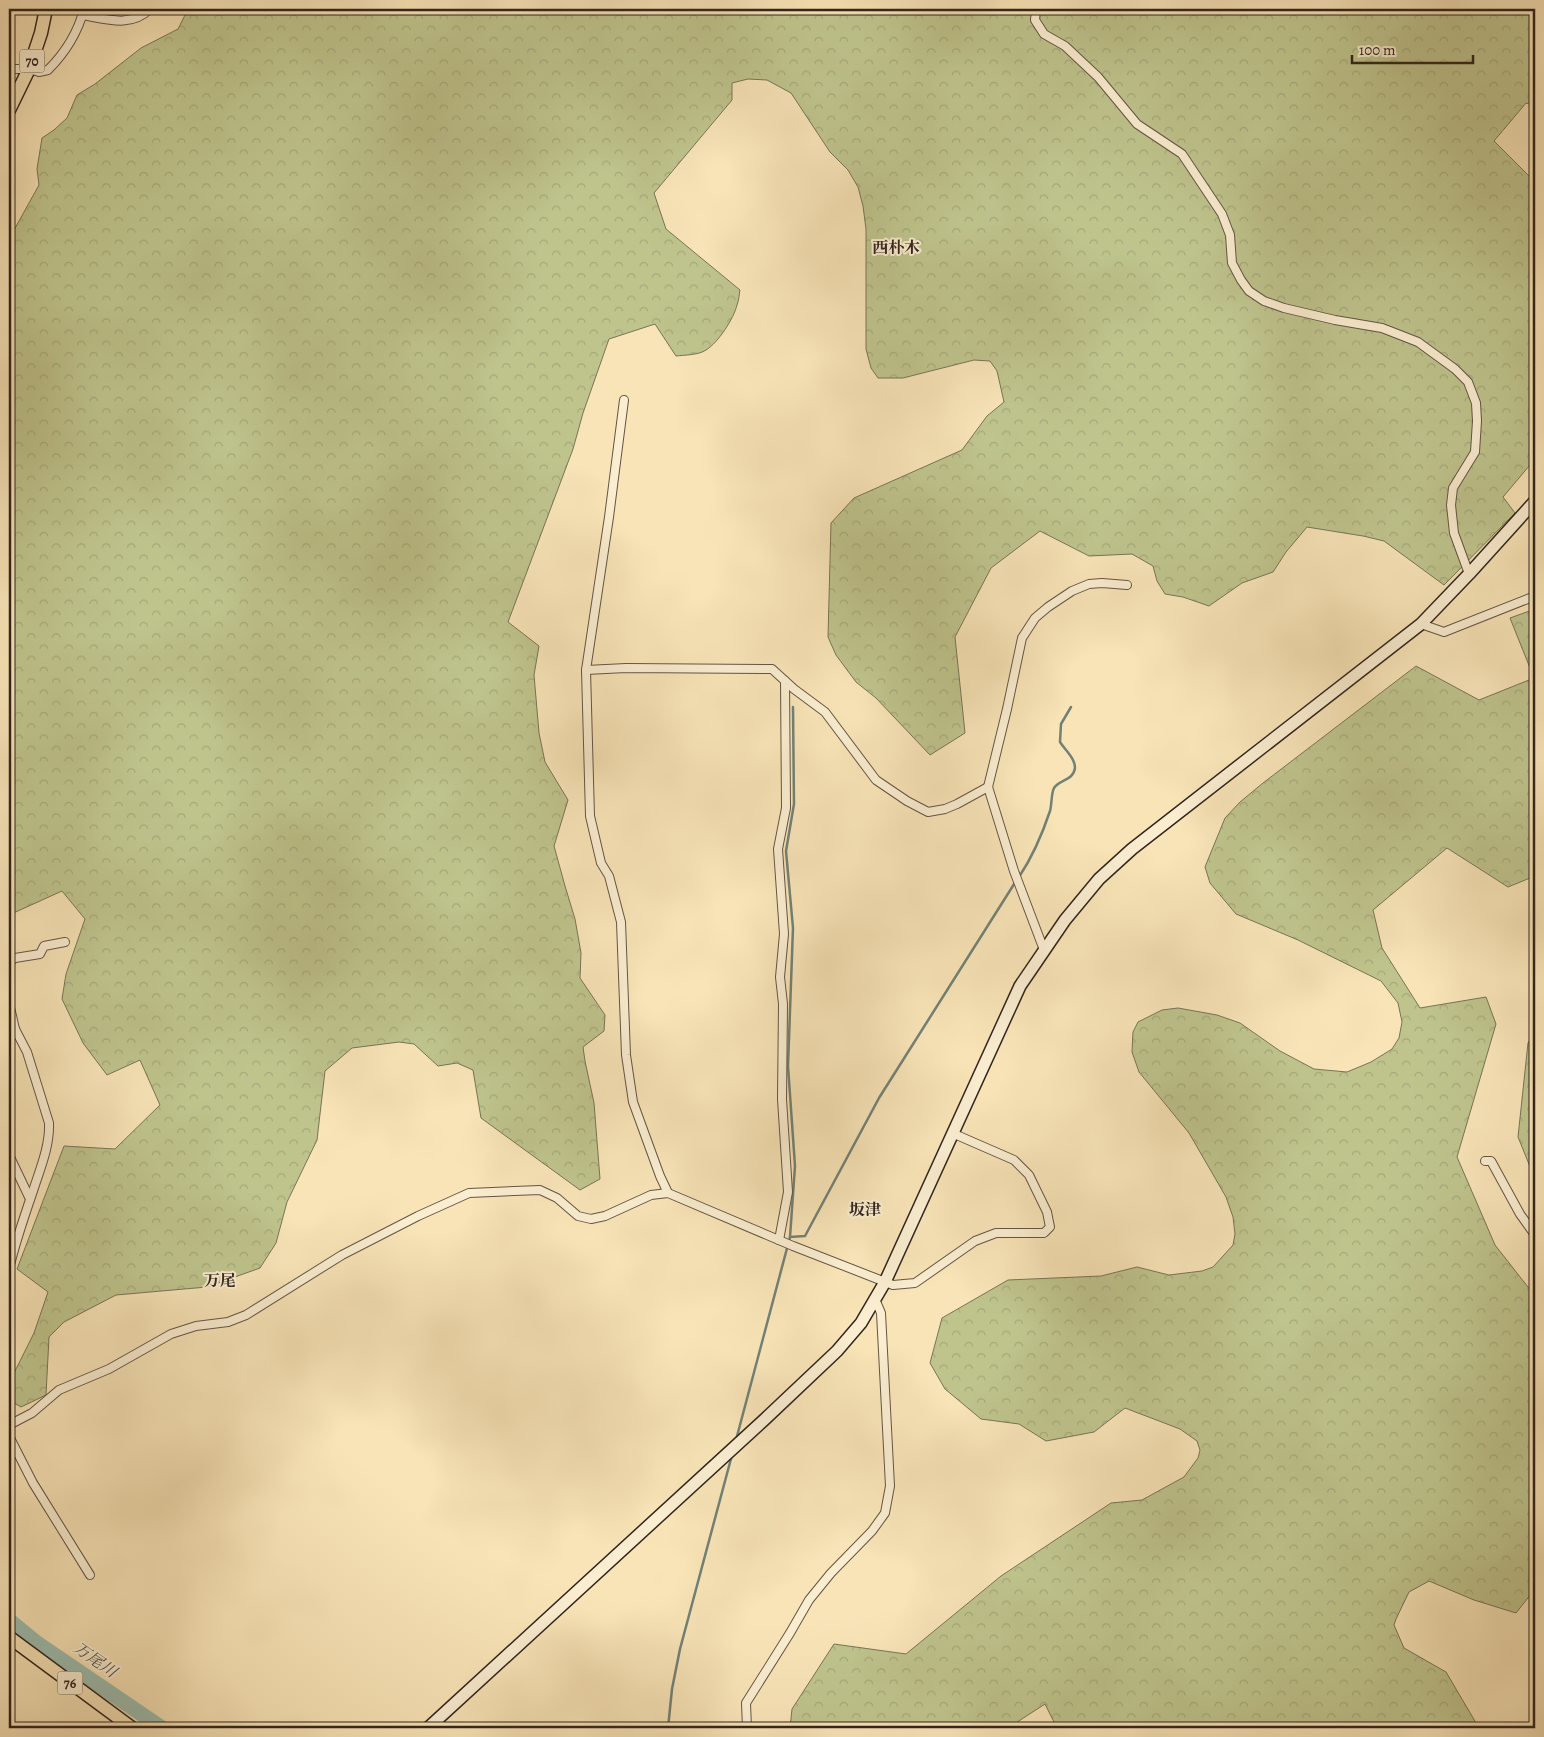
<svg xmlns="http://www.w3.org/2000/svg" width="1544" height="1737" viewBox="0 0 1544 1737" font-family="Alegreya,'Noto Serif JP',serif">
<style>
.forest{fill:url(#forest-crowns);stroke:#787456}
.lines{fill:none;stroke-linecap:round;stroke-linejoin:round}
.stream{stroke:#728176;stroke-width:2.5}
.river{stroke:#9dbeb0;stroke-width:15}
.street-casing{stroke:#645544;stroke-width:10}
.secondary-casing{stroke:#32251e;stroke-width:14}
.primary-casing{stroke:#32251e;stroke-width:15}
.street{stroke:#faedd0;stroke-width:8}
.secondary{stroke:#faedd0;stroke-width:11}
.primary{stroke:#f8e4b7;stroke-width:12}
.labels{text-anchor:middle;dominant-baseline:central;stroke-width:4;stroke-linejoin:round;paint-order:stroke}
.shield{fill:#faedd0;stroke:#6e6153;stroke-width:1}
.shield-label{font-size:14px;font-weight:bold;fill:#32251e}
.neighbourhood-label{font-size:16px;font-weight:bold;fill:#32251e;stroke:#faedd0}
.water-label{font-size:16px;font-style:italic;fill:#52534a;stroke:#faedd0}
</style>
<defs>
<pattern id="forest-crowns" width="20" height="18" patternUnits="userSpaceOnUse" patternTransform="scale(1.25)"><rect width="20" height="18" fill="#bfc48d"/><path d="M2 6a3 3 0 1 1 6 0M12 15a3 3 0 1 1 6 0" fill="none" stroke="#a5a879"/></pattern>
</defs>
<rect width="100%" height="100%" fill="#f8e4b7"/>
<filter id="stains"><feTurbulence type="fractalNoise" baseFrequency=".004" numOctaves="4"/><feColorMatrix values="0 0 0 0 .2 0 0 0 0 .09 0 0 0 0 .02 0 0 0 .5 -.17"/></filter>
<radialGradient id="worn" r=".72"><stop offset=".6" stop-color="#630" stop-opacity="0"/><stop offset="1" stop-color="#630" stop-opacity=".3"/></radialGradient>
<!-- forest -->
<g class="forest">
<path d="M 188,9 L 1535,9 L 1535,106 L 1526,103 L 1494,141 L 1535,182 L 1535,459 L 1503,497 L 1515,513 L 1444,585 L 1384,541 L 1363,536 L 1307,527 L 1286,552 L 1273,572 L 1242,583 L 1209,606 L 1183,597 L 1165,594 L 1157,581 L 1153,566 L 1132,554 L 1089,556 L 1040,531 L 991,568 L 955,637 L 965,733 L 930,755 L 876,698 L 856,682 L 836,655 L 828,637 L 831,523 L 854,498 L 962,450 L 987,416 L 1004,402 L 997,371 L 990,361 L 974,360 L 903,378 L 878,378 L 871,368 L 866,349 L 866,229 L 863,206 L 858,187 L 848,170 L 830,152 L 791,93 L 767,80 L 748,79 L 732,83 L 732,100 L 654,193 L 666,229 L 740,290 C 739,295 739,300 737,305 C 734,318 718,343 706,350 C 699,355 685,355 676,356 L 655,324 L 609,339 L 583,413 L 573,449 L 508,622 L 539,646 L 534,675 L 539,733 L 545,762 L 568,800 L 554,846 L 565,886 L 575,919 L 581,953 L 580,978 L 605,1015 L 604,1031 L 583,1047 L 585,1061 L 594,1103 L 600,1179 L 580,1190 L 481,1118 L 473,1070 L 457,1063 L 438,1066 L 414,1044 L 399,1042 L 352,1048 L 325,1071 L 317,1140 L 287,1202 L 276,1243 L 260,1268 L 207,1287 L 116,1295 L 64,1322 L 49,1337 L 46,1395 L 21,1407 L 9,1400 L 9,1383 L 34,1333 L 48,1292 L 17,1269 L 64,1146 L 115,1149 L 160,1105 L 140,1060 L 107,1075 L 83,1043 L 62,999 L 66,974 L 85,919 L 62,891 L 9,915 L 9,239 L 39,185 L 37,169 L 42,138 L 54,130 L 67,118 L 77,95 L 95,84 L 141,48 L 178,29 Z"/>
<path d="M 1535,609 L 1535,876 L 1508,887 L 1447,848 L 1373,910 L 1382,948 L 1420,1008 L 1486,997 L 1496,1024 L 1457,1157 L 1495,1245 L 1535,1296 L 1535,1589 L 1516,1613 L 1474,1600 L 1429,1581 L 1409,1592 L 1396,1619 L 1394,1625 L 1404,1648 L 1446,1672 L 1479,1728 L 1057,1728 L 1045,1704 L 1008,1728 L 790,1728 L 792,1709 L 834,1644 L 906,1654 L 1001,1576 L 1111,1503 L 1142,1500 L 1184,1477 L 1198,1458 L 1200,1450 L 1197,1441 L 1180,1429 L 1125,1408 L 1094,1432 L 1046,1441 L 1019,1424 L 981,1419 L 945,1389 L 930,1363 L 942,1318 L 1008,1280 L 1101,1276 L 1137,1267 L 1169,1275 L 1202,1271 L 1213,1267 L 1233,1245 L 1235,1234 L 1233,1217 L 1226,1197 L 1189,1133 L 1139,1072 L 1132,1052 L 1133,1032 L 1138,1022 L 1162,1010 L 1178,1008 L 1217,1015 L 1240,1023 L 1280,1051 L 1314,1069 L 1347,1072 L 1371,1062 L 1392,1049 L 1399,1038 L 1402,1022 L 1398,1003 L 1381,981 L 1298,940 L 1236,914 L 1210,883 L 1205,867 L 1225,818 L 1240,802 L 1263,783 L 1416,666 L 1479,700 L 1534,678 L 1510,618 Z"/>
<path d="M 1535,1031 L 1535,1179 L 1518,1137 L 1528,1043 Z"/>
</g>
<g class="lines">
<!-- stream -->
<g class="stream">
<path d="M 1019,877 C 1033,856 1042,835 1050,811 C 1052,804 1051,794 1054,788 C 1060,779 1073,781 1075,768 C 1075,758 1065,750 1060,742 L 1061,724 L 1071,707"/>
<path d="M 790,1237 L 805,1236 L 879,1098 L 1016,881"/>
<path d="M 736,1440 L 790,1237 L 795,1166 L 788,1066 L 793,928 L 786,851 L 794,804 L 793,707"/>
<path d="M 668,1728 L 672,1689 L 680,1649 L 732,1455"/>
</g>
<!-- river -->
<path class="river" d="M 9,1620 L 37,1643 L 162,1728"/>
<defs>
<g id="street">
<path d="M 1036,9 L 1035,20 L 1044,34 L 1065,46 L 1098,77 L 1137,124 L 1182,154 L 1222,214 L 1230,235 L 1232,263 L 1241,280 L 1249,291 L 1264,301 L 1284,308 L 1335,320 L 1382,328 L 1418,342 L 1455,369 L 1468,382 L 1476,403 L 1477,421 L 1475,452 L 1453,488 L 1451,505 L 1454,533 L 1469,574"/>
<path d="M 82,15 C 107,19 130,28 150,9"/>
<path d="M 9,69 L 29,69 L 39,72 L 48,70 C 65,53 78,32 84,9"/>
<path d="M 624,400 L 609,517 L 586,670 L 590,816 L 601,863 L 609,876 L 621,922 L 626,1055 L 633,1102 L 660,1176 L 668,1193"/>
<path d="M 1421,624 L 1444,632 L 1535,596"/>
<path d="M 586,670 L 626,668 L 772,669 L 794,689 L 825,712 L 876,780 L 907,801 L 928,812 L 945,809 L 957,804 L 988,787"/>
<path d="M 1044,950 L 1014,871 L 988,787 L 1007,709 L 1022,638 L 1035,618 L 1048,607 L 1072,591 L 1089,584 L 1102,583 L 1127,585"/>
<path d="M 9,962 L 15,958 L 40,954 L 44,946 L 65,942"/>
<path d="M 9,1003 L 15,1029"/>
<path d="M 9,1027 L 15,1029 L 27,1052 L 49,1123 C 50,1146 40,1169 33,1191 C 24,1217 15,1243 9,1269"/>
<path d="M 9,1155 L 30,1199"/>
<path d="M 1485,1161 L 1491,1161 L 1520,1214 L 1535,1235"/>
<path d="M 779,1240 L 788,1192 L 782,1099 L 783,1004 L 780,977 L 784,934 L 778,849 L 786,808 L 785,681"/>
<path d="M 9,1425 L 32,1413 L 59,1390 L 109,1369 L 171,1334 L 196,1326 L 228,1322 L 246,1315 L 342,1255 L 418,1216 L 469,1193 L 540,1190 L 557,1198 L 578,1216 L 591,1219 L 605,1216 L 651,1195 L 668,1193 L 793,1246 L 893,1285 L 915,1283 L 975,1241 L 996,1233 L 1044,1233 L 1050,1227 L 1047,1212 L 1029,1175 L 1014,1160 L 952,1133"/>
<path d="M 9,1436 L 33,1483 L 90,1575"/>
<path d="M 747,1728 L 746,1703 L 790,1633 L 809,1600 L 831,1573 L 872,1531 L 885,1513 L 890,1486 L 881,1313 L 875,1299"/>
</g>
<path id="secondary" d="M 428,1728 L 764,1420 L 837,1351 L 861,1323 L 885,1282 L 1020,986 L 1065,920 L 1099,879 L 1132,849 L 1421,624 L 1469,574 L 1535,501"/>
<g id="primary">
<path d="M 9,110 L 29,69 L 41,33 L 46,9"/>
<path d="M 9,1637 L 132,1728"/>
</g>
</defs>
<!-- street casing -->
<use href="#street" class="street-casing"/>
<!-- secondary casing -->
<use href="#secondary" class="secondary-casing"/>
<!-- primary casing -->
<use href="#primary" class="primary-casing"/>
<!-- street -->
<use href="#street" class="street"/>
<!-- secondary -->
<use href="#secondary" class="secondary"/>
<!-- primary -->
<use href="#primary" class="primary"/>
</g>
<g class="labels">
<!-- shield labels -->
<g class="shield">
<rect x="19.5" y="49.5" width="25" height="23" rx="4"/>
<rect x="57.5" y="1671.5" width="25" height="23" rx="4"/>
</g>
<g class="shield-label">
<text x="32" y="61">70</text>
<text x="70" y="1683">76</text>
</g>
<!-- neighbourhood labels -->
<g class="neighbourhood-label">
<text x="896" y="248">西朴木</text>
<text x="865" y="1210">坂津</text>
<text x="220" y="1281">万尾</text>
</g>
<!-- water labels -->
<g class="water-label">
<text transform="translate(95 1660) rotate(35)">万尾川</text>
</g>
</g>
<!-- margin -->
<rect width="1544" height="1737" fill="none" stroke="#f8e4b7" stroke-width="30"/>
<rect x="10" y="10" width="1524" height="1717" fill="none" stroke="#32251e" stroke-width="2.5"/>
<rect x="15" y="15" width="1514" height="1707" fill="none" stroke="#32251e"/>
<!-- scale -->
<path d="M1352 55v8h121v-8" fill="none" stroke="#32251e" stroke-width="2.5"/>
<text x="1359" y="55" font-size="15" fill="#32251e" stroke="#faedd0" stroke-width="4" paint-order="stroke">100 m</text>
<rect width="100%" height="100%" filter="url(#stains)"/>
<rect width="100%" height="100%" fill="url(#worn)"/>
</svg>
